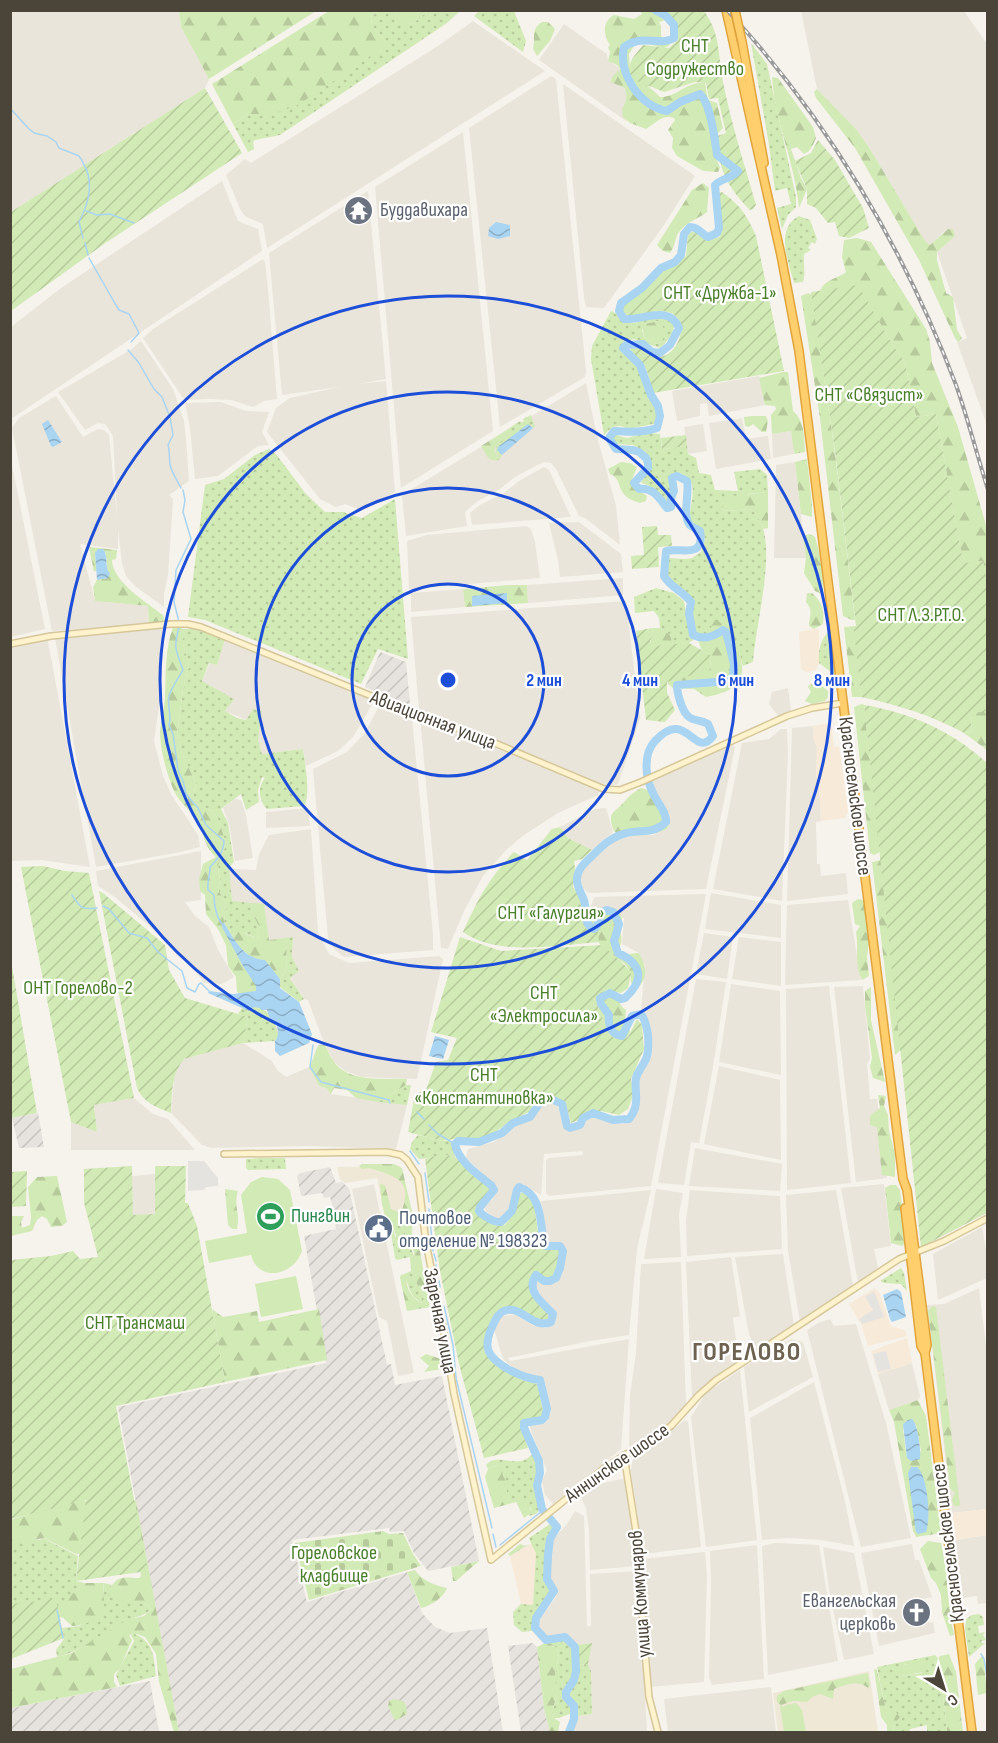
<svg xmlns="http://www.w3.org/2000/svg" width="998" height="1743" viewBox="0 0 998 1743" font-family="'Sofia Sans Condensed',sans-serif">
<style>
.residential{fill:#eae5da}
.commercial{fill:#f7ead8}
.industrial{fill:url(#industrial-furrows)}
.education{fill:#efe8d6}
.grass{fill:url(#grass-dots);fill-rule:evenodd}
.forest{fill:url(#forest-firs);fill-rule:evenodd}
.cemetery{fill:url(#cemetery-stones)}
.garden{fill:url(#garden-furrows)}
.pitch{fill:#d2eab5}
.parking{fill:#e5e3e0}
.water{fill:url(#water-waves)}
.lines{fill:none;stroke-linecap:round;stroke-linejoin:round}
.stream{stroke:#a9d4f2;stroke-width:1.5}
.river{stroke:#a9d4f2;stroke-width:8}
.secondary-casing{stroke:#d6c79b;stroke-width:8}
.highway-casing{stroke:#e0a43c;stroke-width:10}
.secondary{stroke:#fff3cd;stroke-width:5}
.highway{stroke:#ffcf6e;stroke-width:7}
.rail-casing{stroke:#9a9a9a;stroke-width:4}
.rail{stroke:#fff;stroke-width:1.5;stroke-dasharray:4.5;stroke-linecap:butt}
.highway-bridge-casing{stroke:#e0a43c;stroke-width:10;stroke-linecap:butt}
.highway-bridge{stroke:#ffcf6e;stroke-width:7}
.ring{fill:none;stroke:#1d4ed8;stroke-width:3}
.labels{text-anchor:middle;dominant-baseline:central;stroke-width:4.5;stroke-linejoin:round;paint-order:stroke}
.park-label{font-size:20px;fill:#4a7f2a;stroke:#fff}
.worship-label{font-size:20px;fill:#5b616d;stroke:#fff;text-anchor:start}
.street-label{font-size:20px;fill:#4b4439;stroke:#fff}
.leisure-label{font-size:20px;fill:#27864d;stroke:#fff;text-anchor:start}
.service-label{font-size:20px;fill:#4e5e75;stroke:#fff;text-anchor:start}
.district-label{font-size:26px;font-weight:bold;letter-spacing:1.5px;fill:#6e6250;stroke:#fff}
.centre{fill:#1d4ed8;stroke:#fff;stroke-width:3}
.ring-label{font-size:18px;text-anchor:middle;font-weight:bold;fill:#1d4ed8;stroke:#fff;stroke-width:4.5;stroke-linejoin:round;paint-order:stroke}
</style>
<defs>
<pattern id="industrial-furrows" width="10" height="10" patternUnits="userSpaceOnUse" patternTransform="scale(1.5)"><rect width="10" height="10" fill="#e6e2dd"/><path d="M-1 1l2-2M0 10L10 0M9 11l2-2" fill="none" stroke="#c7c3be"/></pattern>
<pattern id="grass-dots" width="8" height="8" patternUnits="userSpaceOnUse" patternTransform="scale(1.5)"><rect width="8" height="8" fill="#d2eab5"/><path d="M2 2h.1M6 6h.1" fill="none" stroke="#b6ca9c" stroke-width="1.8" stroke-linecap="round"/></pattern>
<pattern id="forest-firs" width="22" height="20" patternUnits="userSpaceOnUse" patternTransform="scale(1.5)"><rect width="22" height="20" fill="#d2eab5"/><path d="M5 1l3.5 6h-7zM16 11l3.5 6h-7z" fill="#b6ca9c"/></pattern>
<pattern id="cemetery-stones" width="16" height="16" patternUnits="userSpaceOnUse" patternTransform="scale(1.5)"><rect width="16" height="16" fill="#d2eab5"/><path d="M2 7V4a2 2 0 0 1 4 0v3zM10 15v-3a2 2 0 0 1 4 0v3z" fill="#b6ca9c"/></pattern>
<pattern id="garden-furrows" width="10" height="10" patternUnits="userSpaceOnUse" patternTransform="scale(1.5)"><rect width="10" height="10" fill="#d2eab5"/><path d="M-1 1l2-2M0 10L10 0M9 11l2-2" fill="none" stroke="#b6ca9c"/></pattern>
<pattern id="water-waves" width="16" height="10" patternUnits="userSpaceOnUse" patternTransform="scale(1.5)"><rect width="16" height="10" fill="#a9d4f2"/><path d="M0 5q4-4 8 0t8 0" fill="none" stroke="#8caec5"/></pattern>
</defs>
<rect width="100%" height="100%" fill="#f6f3ec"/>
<!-- residential -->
<g class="residential">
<path d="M 11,11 L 179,11 L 181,27 L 209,79 L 205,88 L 11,212 Z"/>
<path d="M 801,11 L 964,11 L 987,44 L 987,425 L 957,342 L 967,338 L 937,252 L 955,236 L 947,229 L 930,245 L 925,241 L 870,149 L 856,129 L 817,89 Z"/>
<path d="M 473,21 L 545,71 L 267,248 L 263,224 L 246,217 L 241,211 L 226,175 L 245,159 L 251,163 L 438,46 Z"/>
<path d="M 564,24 L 607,54 L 608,60 L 619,68 L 620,82 L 628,88 L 633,111 L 626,121 L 539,60 Z"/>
<path d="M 551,76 L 556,79 L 586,371 L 585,377 L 500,427 L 469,128 Z"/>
<path d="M 563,84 L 695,176 L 664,225 L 604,308 L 586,307 L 584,297 Z"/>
<path d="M 463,132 L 493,431 L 401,488 L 375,187 Z"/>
<path d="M 222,181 L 238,221 L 258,229 L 262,251 L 11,419 L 11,327 L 61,288 Z"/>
<path d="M 368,191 L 386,379 L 358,384 L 386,381 L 395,492 L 361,510 L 345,504 L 336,507 L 320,499 L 267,432 L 276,408 L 290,398 L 339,387 L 282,395 L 269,253 Z"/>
<path d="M 263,259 L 265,262 L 268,289 L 277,399 L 264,401 L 253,407 L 231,400 L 209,399 L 186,400 L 183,398 L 143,338 L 153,329 Z"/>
<path d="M 141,341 L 173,389 L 184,421 L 186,439 L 189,481 L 169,495 L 173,499 L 168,575 L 164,594 L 164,607 L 135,586 L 126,576 L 122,563 L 118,529 L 118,549 L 80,544 L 95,601 L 148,606 L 149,625 L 52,631 L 12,428 L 19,418 L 56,396 L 83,437 L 98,429 L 104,430 L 109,435 L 117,517 L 113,436 L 105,424 L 98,423 L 85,430 L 58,392 L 132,349 Z"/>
<path d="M 759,376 L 765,405 L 709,416 L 707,403 L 700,404 L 700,416 L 677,421 L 672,391 Z"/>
<path d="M 586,383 L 597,436 L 616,506 L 620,545 L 585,518 L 579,516 L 556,469 L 551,463 L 543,462 L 515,477 L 500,489 L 478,501 L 465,512 L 467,526 L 406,536 L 402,495 Z"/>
<path d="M 221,402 L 246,411 L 269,412 L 262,432 L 269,445 L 258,446 L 218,476 L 195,479 L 190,428 L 185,403 Z"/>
<path d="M 742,418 L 746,439 L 768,436 L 771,459 L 716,469 L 709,423 Z"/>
<path d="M 703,424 L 707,451 L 688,454 L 684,427 Z"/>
<path d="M 791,431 L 794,454 L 773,458 L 772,434 Z"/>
<path d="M 10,455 L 45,629 L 11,637 L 10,637 Z"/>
<path d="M 795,462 L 806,558 L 774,558 L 776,465 Z"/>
<path d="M 544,467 L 549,470 L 571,517 L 472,525 L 470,513 L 480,505 L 504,493 L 519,481 Z"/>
<path d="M 579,522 L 621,554 L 623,572 L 560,577 L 558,560 L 549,523 Z"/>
<path d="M 526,526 L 531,529 L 535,542 L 540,578 L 409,589 L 407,541 L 427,535 Z"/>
<path d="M 623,578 L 623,595 L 528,603 L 527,585 Z"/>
<path d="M 463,589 L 465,607 L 411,612 L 411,593 Z"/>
<path d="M 626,601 L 640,719 L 618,784 L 605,786 L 419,710 L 411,617 Z"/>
<path d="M 164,626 L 160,700 L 154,741 L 163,776 L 171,794 L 198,835 L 200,847 L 176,853 L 96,867 L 55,638 Z"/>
<path d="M 47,636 L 90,867 L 41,860 L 11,861 L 10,643 Z"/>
<path d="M 225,639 L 376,698 L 353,737 L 338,751 L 306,766 L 303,749 L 262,754 L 251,715 L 247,720 L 224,711 L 233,699 L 202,681 L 210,663 L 217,665 Z"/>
<path d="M 788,688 L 791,711 L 778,716 L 769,704 L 772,692 Z"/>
<path d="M 381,702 L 410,713 L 412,718 L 433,934 L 433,950 L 344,957 L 334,949 L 328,938 L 313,769 L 347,752 L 365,733 Z"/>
<path d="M 420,717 L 600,791 L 598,795 L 558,813 L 524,835 L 506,850 L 483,876 L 464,911 L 448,949 L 441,948 Z"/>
<path d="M 813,726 L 814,741 L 817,747 L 816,776 L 819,782 L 821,821 L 816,822 L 817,864 L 820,864 L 821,876 L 846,873 L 848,894 L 787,901 L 792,728 Z"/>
<path d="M 781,729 L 787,729 L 788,754 L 782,901 L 713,889 L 742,743 L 769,739 Z"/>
<path d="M 732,744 L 735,747 L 706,889 L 589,893 L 581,887 L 580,877 L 585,866 L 611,842 L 639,834 L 654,835 L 670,815 L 655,792 L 651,778 Z"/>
<path d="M 235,799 L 241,800 L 246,815 L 253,858 L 235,861 L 229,824 L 223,808 Z"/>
<path d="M 308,808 L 310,826 L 266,828 L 266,812 Z"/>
<path d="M 606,808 L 613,832 L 592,850 L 568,838 L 560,827 L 595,809 Z"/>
<path d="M 311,829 L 318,932 L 329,954 L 349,963 L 439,956 L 443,959 L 417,1079 L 361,1077 L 345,1071 L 334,1062 L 323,1040 L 308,1000 L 304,999 L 290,977 L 299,971 L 292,957 L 293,938 L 269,940 L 232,902 L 229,869 L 256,870 L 259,854 L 269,835 Z"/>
<path d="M 201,851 L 201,900 L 185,902 L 195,916 L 209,927 L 218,950 L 234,977 L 222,984 L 204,983 L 188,961 L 152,928 L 115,897 L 98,886 L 96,871 Z"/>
<path d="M 711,893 L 781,905 L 781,938 L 705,929 Z"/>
<path d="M 706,894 L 651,1186 L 549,1196 L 546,1193 L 546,1160 L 549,1158 L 583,1155 L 583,1151 L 544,1154 L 541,1195 L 523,1184 L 515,1187 L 507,1213 L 497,1220 L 486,1211 L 484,1207 L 493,1199 L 495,1186 L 466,1158 L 468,1149 L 494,1142 L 515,1126 L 532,1119 L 542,1103 L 548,1100 L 562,1110 L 566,1128 L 572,1131 L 583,1126 L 587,1120 L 595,1117 L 611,1123 L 623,1124 L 630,1121 L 638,1110 L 640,1076 L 651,1055 L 649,1027 L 646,1016 L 641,1010 L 645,965 L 639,953 L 622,944 L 624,918 L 588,916 L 594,897 Z"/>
<path d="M 848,900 L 861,980 L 785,985 L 787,905 Z"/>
<path d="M 704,933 L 733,937 L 727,979 L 696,974 Z"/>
<path d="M 739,937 L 781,942 L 781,986 L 732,979 Z"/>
<path d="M 696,979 L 726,982 L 713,1067 L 699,1143 L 691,1142 L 684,1185 L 658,1183 Z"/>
<path d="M 731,984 L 780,991 L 781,1075 L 719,1062 Z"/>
<path d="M 829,986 L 851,1183 L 787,1190 L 786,989 Z"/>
<path d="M 863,986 L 870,1059 L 867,1064 L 870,1099 L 877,1099 L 887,1178 L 856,1182 L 834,987 Z"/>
<path d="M 243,1043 L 272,1061 L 277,1070 L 286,1077 L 309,1067 L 319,1086 L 326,1088 L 331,1094 L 407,1105 L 396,1149 L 308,1146 L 211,1148 L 202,1145 L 171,1113 L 174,1079 L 178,1066 L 184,1059 Z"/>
<path d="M 719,1066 L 780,1080 L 781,1160 L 704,1144 Z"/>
<path d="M 134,1098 L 153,1114 L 168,1119 L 195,1150 L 71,1150 L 71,1122 L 97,1132 L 94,1105 Z"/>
<path d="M 695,1148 L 782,1164 L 780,1191 L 689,1186 Z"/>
<path d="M 155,1174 L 155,1215 L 133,1215 L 132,1176 Z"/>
<path d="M 374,1184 L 414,1373 L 398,1376 L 387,1321 L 379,1317 L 352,1189 Z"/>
<path d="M 884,1184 L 891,1246 L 874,1249 L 878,1268 L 858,1283 L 841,1188 Z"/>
<path d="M 656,1189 L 683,1193 L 679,1214 L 681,1257 L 644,1259 Z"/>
<path d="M 651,1190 L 637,1249 L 629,1335 L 590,1341 L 508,1358 L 510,1361 L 629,1339 L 621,1449 L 553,1504 L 545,1495 L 542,1481 L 547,1470 L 532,1434 L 530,1426 L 546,1423 L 551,1412 L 545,1383 L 540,1376 L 528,1376 L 516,1370 L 503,1359 L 494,1329 L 502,1316 L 516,1315 L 532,1325 L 546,1328 L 555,1324 L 556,1318 L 555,1313 L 541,1300 L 536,1283 L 539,1281 L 549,1283 L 557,1280 L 562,1272 L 566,1252 L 564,1246 L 543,1241 L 544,1219 L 541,1201 Z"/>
<path d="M 690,1190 L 780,1196 L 782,1249 L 687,1256 L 686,1220 Z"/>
<path d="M 836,1190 L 853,1286 L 800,1322 L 788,1250 L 786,1195 Z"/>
<path d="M 982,1227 L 987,1256 L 987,1278 L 938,1300 L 933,1254 Z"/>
<path d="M 783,1254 L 794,1326 L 756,1350 L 749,1334 L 735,1257 Z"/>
<path d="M 731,1257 L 740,1316 L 733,1318 L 739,1361 L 692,1398 L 686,1262 Z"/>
<path d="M 681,1262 L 686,1405 L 673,1422 L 631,1447 L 629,1445 L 630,1395 L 636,1353 L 641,1264 Z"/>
<path d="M 979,1288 L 988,1363 L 987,1509 L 952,1513 L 927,1305 L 944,1304 Z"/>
<path d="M 830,1319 L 834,1326 L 856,1324 L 886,1423 L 911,1538 L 861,1547 L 807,1330 L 818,1323 Z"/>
<path d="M 791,1339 L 803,1342 L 813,1377 L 749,1412 L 744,1367 Z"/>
<path d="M 912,1363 L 920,1396 L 918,1400 L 889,1410 L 878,1374 Z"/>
<path d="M 740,1370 L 757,1540 L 706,1547 L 691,1417 L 706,1393 Z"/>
<path d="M 814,1382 L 844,1497 L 854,1546 L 822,1540 L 788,1538 L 762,1540 L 750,1418 Z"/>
<path d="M 685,1420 L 688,1421 L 701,1547 L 643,1554 L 631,1471 L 633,1458 L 643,1449 L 664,1437 Z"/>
<path d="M 626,1478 L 638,1566 L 590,1570 L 589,1531 L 586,1508 L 579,1494 L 595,1482 L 603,1483 Z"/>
<path d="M 575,1511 L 584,1516 L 587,1626 L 591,1626 L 590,1574 L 638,1571 L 647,1732 L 572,1732 L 577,1716 L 592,1714 L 591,1671 L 588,1664 L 591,1643 L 575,1645 L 566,1636 L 546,1637 L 539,1631 L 537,1623 L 556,1597 L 555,1589 L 550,1579 L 552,1541 L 567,1524 Z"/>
<path d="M 987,1535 L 987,1603 L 978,1604 L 977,1596 L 963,1598 L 955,1540 Z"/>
<path d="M 775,1543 L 819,1545 L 838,1661 L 768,1675 L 762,1546 Z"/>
<path d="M 912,1544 L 915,1560 L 919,1560 L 932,1597 L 903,1604 L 905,1622 L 928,1618 L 929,1623 L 933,1622 L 935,1633 L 879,1646 L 861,1553 Z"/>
<path d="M 757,1545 L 764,1679 L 712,1685 L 709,1678 L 711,1580 L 710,1551 Z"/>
<path d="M 823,1547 L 854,1553 L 874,1654 L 844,1660 L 830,1596 Z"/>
<path d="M 705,1552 L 707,1577 L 704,1682 L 650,1687 L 644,1619 L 643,1559 Z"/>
<path d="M 771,1687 L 776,1732 L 668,1732 L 664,1699 Z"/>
</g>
<!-- commercial -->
<g class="commercial">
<path d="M 814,629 L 819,630 L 819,663 L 816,670 L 806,672 L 801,669 L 799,632 Z"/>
<path d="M 831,723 L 834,747 L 839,746 L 848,812 L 845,818 L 821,821 L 819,782 L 816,776 L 817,747 L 814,741 L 813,726 Z"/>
<path d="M 875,1288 L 880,1294 L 890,1324 L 892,1327 L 905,1330 L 907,1336 L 868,1346 L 861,1324 L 849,1304 Z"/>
<path d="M 907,1338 L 912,1363 L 878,1374 L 871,1351 Z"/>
<path d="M 987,1509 L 987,1535 L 955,1540 L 952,1513 Z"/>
<path d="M 532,1543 L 536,1553 L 533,1606 L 521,1604 L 510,1556 Z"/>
</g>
<!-- industrial -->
<g class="industrial">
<path d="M 380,652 L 406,662 L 410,704 L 405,704 L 365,687 Z"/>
<path d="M 38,1113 L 44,1147 L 19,1148 L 12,1118 Z"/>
<path d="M 330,1167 L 336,1183 L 342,1182 L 349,1188 L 386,1360 L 387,1365 L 391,1364 L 395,1385 L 442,1376 L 479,1561 L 428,1571 L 414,1553 L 404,1531 L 390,1532 L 389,1528 L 292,1540 L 307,1602 L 407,1572 L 422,1613 L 435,1627 L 450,1633 L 487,1628 L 503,1732 L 179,1732 L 118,1407 L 326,1363 L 304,1236 L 336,1229 L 335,1214 L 330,1197 L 324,1198 L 322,1193 L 301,1196 L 297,1176 L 300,1173 Z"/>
<path d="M 532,1643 L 537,1647 L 544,1709 L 550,1732 L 521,1732 L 508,1646 Z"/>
<path d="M 150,1681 L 159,1732 L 11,1732 L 11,1708 Z"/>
</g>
<!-- education -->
<g class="education">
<path d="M 400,1166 L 411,1214 L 388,1219 L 385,1217 L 377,1178 L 345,1183 L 340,1179 L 337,1167 Z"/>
<path d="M 869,1671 L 878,1732 L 778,1732 L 773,1693 Z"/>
</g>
<!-- grass -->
<g class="grass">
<path d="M 378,11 L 395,11 C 399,20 402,22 412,24 L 428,11 L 454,11 L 459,12 L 447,23 L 280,135 L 255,140 L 253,142 L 254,149 L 248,152 L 233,124 L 248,114 L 273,114 L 387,43 L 372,26 L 371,17 Z"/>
<path d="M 479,11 L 514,11 L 526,41 L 523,52 L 474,16 Z"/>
<path d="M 751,43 L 767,64 L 796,197 L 796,207 L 788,215 L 782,229 L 777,208 L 791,204 L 787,188 L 775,191 L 769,145 Z"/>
<path d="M 799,216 L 810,220 L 817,239 L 815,244 L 812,242 L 808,248 L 811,250 L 804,254 C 803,264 806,273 803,282 L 794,283 C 789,263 774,229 799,216 Z"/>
<path d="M 611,311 C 618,313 618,320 626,322 C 643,327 650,309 674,322 C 675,332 668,341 660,348 L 634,339 L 623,342 L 621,346 L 628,358 L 638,366 L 646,392 L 656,406 L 657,418 L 654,424 L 628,429 L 621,426 L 612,427 L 604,435 L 591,359 L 592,346 ZM 659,321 L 662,342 L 656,344 L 644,337 L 642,330 L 644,324 Z"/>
<path d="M 531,415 L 535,427 L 533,428 L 531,425 C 515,430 509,441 500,454 L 502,455 L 499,460 C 492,445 497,443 507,432 L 505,431 L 520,421 L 522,423 L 524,421 L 523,419 Z"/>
<path d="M 647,433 L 660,434 L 662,449 L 687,446 L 688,454 L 696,458 L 699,473 L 711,475 L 715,490 L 738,491 L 734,472 L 760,469 L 767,475 L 768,492 L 747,494 L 722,510 C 733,512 743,508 754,511 C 758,518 763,525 764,532 C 772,566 756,625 753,662 L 743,666 L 737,645 L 713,626 L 699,643 L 692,618 L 693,602 L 667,577 L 668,558 L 685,559 L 692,558 L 701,552 L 705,539 L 700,528 L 691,522 C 686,508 703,483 682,474 C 677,471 674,473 669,476 L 671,492 L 670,501 L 667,503 C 660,494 654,486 641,483 L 651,466 L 646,452 L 633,445 L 617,444 L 612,439 L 616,435 L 627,438 Z"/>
<path d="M 269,449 L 276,454 L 306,494 L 325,512 L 343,512 L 362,518 L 395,499 L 408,659 L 378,649 L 361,684 L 205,620 L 188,617 L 205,485 L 224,479 L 255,455 Z"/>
<path d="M 656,588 L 674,593 L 684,601 L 690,636 L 694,639 L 689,643 L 673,645 L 670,635 L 660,628 L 659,618 L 654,611 L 635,613 L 634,597 Z"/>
<path d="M 198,628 L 225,639 L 217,665 L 209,663 L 202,681 L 234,699 L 225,711 L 237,718 L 246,720 L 253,709 L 262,711 L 258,739 L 262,754 L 303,749 C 305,763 311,795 304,806 L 267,809 C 259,801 257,787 265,778 L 262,777 L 258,790 L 259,802 L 246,810 L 241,794 L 221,809 L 228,823 L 234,862 L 229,867 L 232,901 L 253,903 L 251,911 L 260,928 L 258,939 L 245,933 L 235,932 L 232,936 L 224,923 L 226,904 L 218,889 L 220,882 L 218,866 L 226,844 L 220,823 L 214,812 L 195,803 L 193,799 L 196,783 L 182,754 L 177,736 L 183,689 L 189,666 L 183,644 L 183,629 Z"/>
<path d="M 829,632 L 835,675 L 819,663 C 818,651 820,639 829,632 Z"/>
<path d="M 293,937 L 292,957 L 299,971 L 290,978 L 304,999 L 299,1002 L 279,986 L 280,979 L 287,969 L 286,938 Z"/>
<path d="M 254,1006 C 271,1010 274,1021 279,1035 L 275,1041 L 243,1043 L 248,1017 L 238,1014 L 242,1008 L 249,1011 Z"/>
<path d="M 406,1085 L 411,1085 L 407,1105 L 378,1102 Z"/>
<path d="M 418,1135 L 442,1141 L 452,1141 L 455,1157 C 440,1153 434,1158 419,1159 L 410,1149 L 412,1142 Z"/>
<path d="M 259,1158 L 285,1158 L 286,1169 L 248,1170 L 246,1168 L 246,1159 Z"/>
<path d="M 398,1224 L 403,1229 L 414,1256 L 397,1260 L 395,1258 L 392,1239 L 395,1240 L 396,1235 L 393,1228 Z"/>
<path d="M 901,1268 L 904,1273 L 907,1291 L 901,1284 L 884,1283 L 880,1281 Z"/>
<path d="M 411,1271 L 424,1299 L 423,1303 C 405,1295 412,1283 402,1275 Z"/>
<path d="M 533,1454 L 537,1466 L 534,1490 L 540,1509 L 536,1514 L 529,1516 L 531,1508 L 523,1501 L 508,1501 L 504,1478 L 497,1465 L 488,1469 L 486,1465 C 495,1455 508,1463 520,1461 C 525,1461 529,1457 533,1454 Z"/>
<path d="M 550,1524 L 554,1529 C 543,1547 542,1573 552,1592 L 535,1618 L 532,1631 L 522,1632 L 514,1625 L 513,1612 L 521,1604 L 533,1605 L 536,1553 L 531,1543 L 510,1556 L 508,1554 L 520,1544 L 525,1546 L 531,1543 L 529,1538 Z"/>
<path d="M 43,1538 L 78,1556 L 76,1581 L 84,1583 L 62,1605 L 62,1617 L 56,1618 L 11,1604 L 10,1543 L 27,1539 L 40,1540 Z"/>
<path d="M 104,1583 L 112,1585 L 110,1588 L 129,1600 L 146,1604 L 151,1609 C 144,1617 135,1616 127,1621 C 104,1634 82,1651 57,1657 L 56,1650 L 64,1639 L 62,1628 L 79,1626 L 95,1618 L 103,1596 Z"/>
<path d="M 979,1614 L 983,1617 L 984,1625 L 978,1626 L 979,1633 L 985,1632 L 983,1635 L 986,1640 L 981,1641 L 982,1643 L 985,1643 L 969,1657 L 965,1628 L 966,1619 L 972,1615 Z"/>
<path d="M 135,1634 C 154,1642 154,1658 156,1676 L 120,1686 L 116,1675 L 134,1641 L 131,1635 Z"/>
<path d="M 555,1639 L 563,1640 L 573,1647 L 573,1676 L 563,1694 L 572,1709 L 572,1713 L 559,1718 L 554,1718 C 551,1705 556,1705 557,1695 C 558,1689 554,1682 555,1676 C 556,1662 565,1650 549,1643 L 549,1640 Z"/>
<path d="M 935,1655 L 938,1658 L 935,1662 L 943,1696 L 947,1732 L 927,1732 L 927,1725 L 910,1729 L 909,1732 L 894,1732 L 893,1727 L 900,1717 L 887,1715 L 877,1667 ZM 922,1662 L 922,1673 L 901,1676 L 903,1665 Z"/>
<path d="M 588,1664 L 591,1671 L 592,1714 L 577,1716 L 576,1719 L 575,1705 L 568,1699 L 567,1692 L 574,1681 L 577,1665 Z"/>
</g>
<!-- forest -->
<g class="forest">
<path d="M 653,10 L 666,18 L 665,20 L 659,22 L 661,26 L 661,36 L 670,45 L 664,48 L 644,43 L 634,46 L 629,54 L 630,69 L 660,97 C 676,98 687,81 705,83 L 708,100 L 717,103 L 723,128 L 712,140 L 712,147 L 720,168 L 718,172 L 703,171 L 677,156 L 672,148 L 673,138 L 668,130 L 675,120 L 674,118 C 662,114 656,123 646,129 L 630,123 L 623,117 L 622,109 C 627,102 627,96 625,88 L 611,82 L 612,77 L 620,69 L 617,65 L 608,61 L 610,52 L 608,47 L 610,45 C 603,34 602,22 614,15 L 634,19 L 642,14 L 640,11 Z"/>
<path d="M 179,11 L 316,11 L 209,79 L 181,27 Z"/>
<path d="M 329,11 L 378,11 L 371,17 L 372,26 L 388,44 L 298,105 L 273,114 L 248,114 L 233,124 L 212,84 Z"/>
<path d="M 395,11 L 428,11 L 412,24 C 402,23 399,20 395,11 Z"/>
<path d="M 542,22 L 548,22 L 555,29 L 550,41 L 537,56 L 533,49 C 536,38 530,29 542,22 Z"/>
<path d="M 772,77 L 778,78 L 813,127 L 816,138 C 813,145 811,151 804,154 L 797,147 L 791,149 L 801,178 L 807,189 L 799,208 C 795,163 775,122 772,77 Z"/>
<path d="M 817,89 L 856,129 L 870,149 L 925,241 L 930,245 L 948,229 L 953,229 L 955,236 L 937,252 L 937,260 L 946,293 L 953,297 L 957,330 L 962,338 L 958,342 L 955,338 L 919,260 L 874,181 L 855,148 L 816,98 L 814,92 Z"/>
<path d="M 703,183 L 709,188 L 707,212 C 698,219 686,222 679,232 C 675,237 676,245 670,253 L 663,251 L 657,245 L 692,190 Z"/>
<path d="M 857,238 L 871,242 L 926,329 L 930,342 L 932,363 L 958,427 L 987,529 L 987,587 L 983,561 L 963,564 L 936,414 L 916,417 L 905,362 L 892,344 L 858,286 L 820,291 C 826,278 836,280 846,272 L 842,257 L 844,240 Z"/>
<path d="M 808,293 L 812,295 L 835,453 L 855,620 L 852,620 L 843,616 L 820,418 L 801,296 Z"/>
<path d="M 659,321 C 665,327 666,335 662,342 L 656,344 L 644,337 L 642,326 L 644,324 Z"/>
<path d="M 783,372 L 788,372 L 793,411 C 805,421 804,438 805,452 L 794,454 L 791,431 L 772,434 L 771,415 L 776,409 L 775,406 L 765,405 L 759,378 Z"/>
<path d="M 753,416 L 766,416 L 768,421 L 766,432 L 762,432 L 753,424 L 749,427 L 745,426 L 744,417 Z"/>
<path d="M 505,431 L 507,432 L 509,436 L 496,445 L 494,450 L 499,460 C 487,463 487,454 481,446 Z"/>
<path d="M 807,459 L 812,505 L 812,517 L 801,514 L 795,462 Z"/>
<path d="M 621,462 L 630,463 L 637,467 L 631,482 L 638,490 L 647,496 L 646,501 L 640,503 C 634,501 627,499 623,493 C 618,486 620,478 610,474 L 608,469 Z"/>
<path d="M 768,492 L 768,528 L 764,529 L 754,511 C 743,508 733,512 722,510 L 723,501 L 733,496 Z"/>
<path d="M 810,534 L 815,537 C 820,554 825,576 822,594 L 815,591 L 804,573 L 806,558 L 803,536 Z"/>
<path d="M 89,547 L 117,550 L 116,559 L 112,560 C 112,581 147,603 163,615 L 165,621 L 149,625 L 148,606 L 95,601 L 93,587 L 97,580 L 108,578 L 106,554 L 103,549 L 98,549 L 95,555 L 97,570 L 94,572 Z"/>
<path d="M 508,585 L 527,585 L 528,603 L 465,607 L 463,589 Z"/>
<path d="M 807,593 L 812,593 C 822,602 825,610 823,624 L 814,629 L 809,626 C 809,616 814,611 806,602 Z"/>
<path d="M 711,618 L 732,628 C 744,667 755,688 706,697 L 694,689 L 673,688 L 668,684 L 666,673 L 683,676 L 711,670 L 710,655 L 702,651 L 699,643 L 712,626 L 709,622 Z"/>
<path d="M 177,626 L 183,629 L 183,644 L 189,666 L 183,689 L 177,736 L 182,754 L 196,783 L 193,799 L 195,803 L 214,812 L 220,823 L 226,844 L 218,866 L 220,882 L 218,889 L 226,904 L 224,923 L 222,924 L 243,966 L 257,986 L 256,991 L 243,994 L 237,992 L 236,977 L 228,966 L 226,945 L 218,929 L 206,914 L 205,895 L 200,891 L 199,879 L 203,864 L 216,857 C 204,847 204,833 197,821 C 190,810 180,803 174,791 C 167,775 160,750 160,732 C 161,720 165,708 165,695 C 166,672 165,649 173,627 Z"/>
<path d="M 856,626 L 855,630 L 861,697 L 852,697 L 844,627 Z"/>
<path d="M 652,628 L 660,628 L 670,635 L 673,645 L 650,646 C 650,639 654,635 652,628 Z"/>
<path d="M 810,684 L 822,686 L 828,691 L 828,697 L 825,701 L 812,704 L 805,701 L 811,692 L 808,687 Z"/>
<path d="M 987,699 L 987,750 L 964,733 L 972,731 L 970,714 L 983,701 Z"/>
<path d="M 862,704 L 864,705 L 880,852 L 874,855 L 870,853 L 854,707 Z"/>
<path d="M 641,788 L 655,792 C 663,805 672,814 667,829 C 651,836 638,833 622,838 L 614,831 C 606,811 615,813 625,801 C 630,795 634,792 641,788 Z"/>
<path d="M 881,860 L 904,1047 L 895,1055 L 872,862 Z"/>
<path d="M 858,899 L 864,900 L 869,942 L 867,957 L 869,976 L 862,980 C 854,965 859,948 856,932 L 860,926 L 855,924 L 852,903 Z"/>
<path d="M 253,903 L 264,904 L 269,940 L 286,938 L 287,969 L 280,979 L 265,960 C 250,959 239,949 232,936 L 235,932 L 239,931 L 258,939 L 260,928 L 251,911 Z"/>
<path d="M 612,907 C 625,913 622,920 621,933 C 621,939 623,942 619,947 L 620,951 L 628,954 L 639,953 C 646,965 649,977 638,988 L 631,983 C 632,956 607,960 598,941 C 597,938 598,934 597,931 L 590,932 L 583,925 L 584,917 L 597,916 L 599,912 Z"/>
<path d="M 871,987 L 871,1020 L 885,1082 L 873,1078 L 870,1067 L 872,1058 L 865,1005 L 865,991 Z"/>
<path d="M 605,988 C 619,993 616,994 622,1007 L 626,1010 L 625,1022 L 630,1031 L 628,1037 L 621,1040 L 609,1035 L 598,1007 L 598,995 Z"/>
<path d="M 319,1045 L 325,1045 C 328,1050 330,1057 334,1062 C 350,1083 383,1078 407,1079 L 406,1085 L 378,1102 L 356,1098 L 347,1090 L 334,1088 L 331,1094 L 326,1088 L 319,1086 L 309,1067 C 314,1060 314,1051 319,1045 Z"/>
<path d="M 878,1095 L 886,1096 L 884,1106 L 888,1115 L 889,1131 L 895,1154 L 895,1177 L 882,1175 L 877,1127 L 870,1125 L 870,1116 L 880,1108 Z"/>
<path d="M 362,1164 L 394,1164 L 402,1168 L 413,1216 L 412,1234 L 419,1246 L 430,1307 L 407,1311 L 400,1278 L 401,1274 L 406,1278 C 407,1289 411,1298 422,1303 L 424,1299 L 411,1271 L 410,1257 L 414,1256 L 414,1252 L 403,1229 L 398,1224 L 393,1228 L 396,1240 L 392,1239 L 382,1205 L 380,1184 L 385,1185 L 391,1209 L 401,1213 C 410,1189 405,1179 382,1172 C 374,1170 371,1167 362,1169 L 359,1166 Z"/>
<path d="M 57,1176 L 67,1222 L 62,1226 L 51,1227 L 47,1219 L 42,1216 L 37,1220 L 32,1231 L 11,1236 L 11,1216 L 24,1216 L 21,1222 L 22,1228 L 30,1225 L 31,1217 L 28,1187 L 37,1177 Z"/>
<path d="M 890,1185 L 896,1185 L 900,1190 L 906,1242 L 902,1246 L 891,1243 L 885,1188 Z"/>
<path d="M 225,1189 L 238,1191 C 233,1208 241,1213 237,1229 L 232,1229 L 228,1225 Z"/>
<path d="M 933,1306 L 936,1307 L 960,1505 L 956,1507 L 953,1505 L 952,1499 L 955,1493 L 950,1488 L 928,1311 Z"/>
<path d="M 212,1309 L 223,1317 L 257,1311 L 259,1322 L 319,1309 L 327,1360 L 225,1382 Z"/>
<path d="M 426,1354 L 441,1359 L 443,1364 L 442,1369 L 424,1372 L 429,1366 L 420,1358 Z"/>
<path d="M 918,1400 L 926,1416 L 941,1533 L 916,1537 L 913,1531 L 894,1422 L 889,1410 ZM 916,1425 L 921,1451 L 907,1458 L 903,1429 Z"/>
<path d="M 498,1465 L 506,1482 L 508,1501 L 523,1501 L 529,1504 L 531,1513 L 524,1518 L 516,1502 L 494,1508 L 485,1477 L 488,1469 Z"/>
<path d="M 83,1498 L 88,1505 L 92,1552 L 76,1554 L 44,1538 C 40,1539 15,1543 11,1543 L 10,1520 Z"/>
<path d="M 131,1500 L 136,1501 L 179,1732 L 174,1732 L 159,1682 L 156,1654 L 145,1637 L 137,1634 L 129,1635 L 132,1640 L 120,1668 L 114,1674 L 114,1682 L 117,1687 L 11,1708 L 11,1669 L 72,1653 L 129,1619 L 144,1616 L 151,1609 L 146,1604 L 112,1598 L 108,1595 C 114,1575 123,1577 139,1578 L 141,1576 Z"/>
<path d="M 928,1541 L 941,1543 C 948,1573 947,1605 954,1635 L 950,1636 L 942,1612 L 941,1595 L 936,1583 L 931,1578 L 920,1549 Z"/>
<path d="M 479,1561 L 456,1581 L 453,1581 L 451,1567 Z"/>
<path d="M 415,1570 C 421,1580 436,1586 447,1588 C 444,1597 431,1606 421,1608 L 407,1572 Z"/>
<path d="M 84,1583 L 104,1583 C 102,1592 105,1600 104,1608 C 102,1619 82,1626 72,1626 L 62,1617 L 61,1605 Z"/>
<path d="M 549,1643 C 565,1650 556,1662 555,1676 C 554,1682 558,1688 557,1695 C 555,1706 551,1705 554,1718 L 560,1722 L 558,1732 L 550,1732 L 544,1709 L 537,1647 L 543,1644 Z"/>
<path d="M 949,1654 L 956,1672 L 963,1732 L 947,1732 L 943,1696 L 935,1662 L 940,1656 Z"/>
<path d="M 983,1655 L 987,1693 L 978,1695 L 975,1664 Z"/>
<path d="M 874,1669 L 877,1670 L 887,1714 L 895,1711 L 900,1717 L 893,1727 L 894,1732 L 887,1732 L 887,1725 L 881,1717 Z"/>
<path d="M 868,1673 L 870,1685 L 868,1688 C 857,1679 846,1685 834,1689 L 833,1699 L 820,1694 L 812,1697 L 807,1702 L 793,1701 L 781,1705 L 777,1702 L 777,1696 L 784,1691 Z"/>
<path d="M 394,1699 L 403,1701 L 406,1705 L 407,1714 L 397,1720 L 394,1719 L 388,1706 L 389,1701 Z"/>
</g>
<!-- cemetery -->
<path class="cemetery" d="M 383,1531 L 389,1534 L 403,1533 L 413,1554 L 421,1566 L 309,1600 L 295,1543 Z"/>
<!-- garden -->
<g class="garden">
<path d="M 658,11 L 704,11 C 720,33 718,52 722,77 C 730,120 744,163 756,205 L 753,209 L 750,210 C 727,187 718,168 717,136 L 726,133 L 718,98 L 709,99 L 706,83 L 695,82 L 664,92 L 632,79 C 626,62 633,58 643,45 L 669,48 L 678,40 C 677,25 671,18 658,11 Z"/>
<path d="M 205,88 L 242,153 L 104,244 L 11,311 L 11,212 Z"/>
<path d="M 818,140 L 835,160 L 863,208 L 869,228 L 849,238 L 839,236 L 835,222 L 828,223 L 816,208 L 807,204 L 807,189 L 795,161 L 811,153 Z"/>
<path d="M 722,192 C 740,205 747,215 756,236 L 784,371 L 653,393 C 650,384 649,373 644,365 C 639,358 632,356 630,346 L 643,347 L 655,356 C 658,356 661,357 664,356 C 680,350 689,321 671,313 C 658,308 641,315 628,317 L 622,309 C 627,301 653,277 661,271 C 669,265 678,262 686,256 L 688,233 L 695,231 C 703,240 708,240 720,237 L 720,223 L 717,193 Z"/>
<path d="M 858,285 L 892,344 L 905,362 L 916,417 L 936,414 L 963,563 L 983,561 L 988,587 L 987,699 L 983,701 L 986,711 L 970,714 L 972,731 L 964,733 C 931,715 898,705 861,697 L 854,630 L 856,626 L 835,451 L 811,292 Z"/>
<path d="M 686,435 L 687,446 L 662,449 L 661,438 Z"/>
<path d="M 657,526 L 658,535 L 671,535 L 672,546 L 658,547 L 659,567 L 632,569 L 631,556 L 644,555 L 642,527 Z"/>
<path d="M 652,628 L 653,635 L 650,641 L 651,646 L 689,643 L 710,655 L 711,670 L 667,682 L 667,693 L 675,710 L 665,722 L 646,720 L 636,631 Z"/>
<path d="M 864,705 C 911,713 952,731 987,763 L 987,1213 L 921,1247 Z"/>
<path d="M 560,827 L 568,838 L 592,850 L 582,859 L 574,861 L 575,869 L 573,887 L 580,898 L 583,925 L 590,932 L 598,930 L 599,942 C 558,945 498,957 463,932 C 479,897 488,880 514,852 L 527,860 L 552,829 Z"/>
<path d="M 43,866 L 65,871 L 89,873 L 134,1098 L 94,1105 L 97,1132 L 71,1122 L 21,867 Z"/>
<path d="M 99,891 L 103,893 L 165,945 L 169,970 L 185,998 L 248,1017 L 243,1043 L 184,1059 C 171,1074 172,1095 171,1113 C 156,1107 144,1103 137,1088 Z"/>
<path d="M 460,937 L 501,951 L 603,945 C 612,956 624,961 631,974 L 628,988 L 621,993 L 605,989 L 598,995 L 598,1007 L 609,1035 L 621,1040 L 628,1037 L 637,1019 L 642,1025 L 644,1049 L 631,1079 L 634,1093 L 628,1109 L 619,1115 L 601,1111 L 588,1112 L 579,1120 L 571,1123 C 567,1105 564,1099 546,1094 L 537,1099 L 533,1110 L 509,1122 L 494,1133 L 478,1140 L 459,1138 L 442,1141 L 408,1132 L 415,1094 L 426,1090 L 436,1062 L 448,1060 L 457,1038 L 431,1032 Z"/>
<path d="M 11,960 L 37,1113 L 12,1118 L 10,1109 Z"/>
<path d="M 442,1154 L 455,1157 L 489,1187 L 491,1192 L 476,1208 L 478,1215 L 497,1226 L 505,1225 L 515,1211 L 520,1193 L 526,1193 L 534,1203 L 540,1245 L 546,1250 L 553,1248 L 559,1250 C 562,1258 557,1270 553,1277 L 545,1278 L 538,1273 L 531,1281 L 536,1300 L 551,1315 L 549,1322 C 532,1325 522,1305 506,1308 C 499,1310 493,1319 490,1325 C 478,1352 498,1367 520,1379 C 526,1382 532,1381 538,1385 L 544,1415 C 537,1421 528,1418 521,1424 L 528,1448 L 484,1458 L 459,1364 L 440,1271 L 425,1159 Z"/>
<path d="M 132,1166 L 133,1215 L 155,1214 L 155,1166 L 186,1166 L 185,1203 L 188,1203 L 197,1226 L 225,1382 L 116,1406 L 148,1571 L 76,1581 L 86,1500 L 11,1519 L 11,1260 L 51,1256 L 73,1251 L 80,1259 L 98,1257 L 84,1203 L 84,1169 Z"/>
<path d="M 27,1171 L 26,1206 L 11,1207 L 11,1172 Z"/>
<path d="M 56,1599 L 64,1638 L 11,1659 L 11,1604 Z"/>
<path d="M 592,1643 L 588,1664 L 577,1665 L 575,1645 Z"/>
</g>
<!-- pitch -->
<g class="pitch">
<path d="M 262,1177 L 278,1179 L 290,1190 L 302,1251 C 294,1276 258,1283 251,1255 L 209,1263 L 205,1241 L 247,1233 L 241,1195 L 251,1182 Z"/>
<path d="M 296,1276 L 303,1309 L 261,1317 L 255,1284 Z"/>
<path d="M 921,1661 L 924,1663 L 924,1672 L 901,1676 L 900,1666 Z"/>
<path d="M 796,1703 L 802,1710 L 806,1732 L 784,1732 L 780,1706 L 782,1705 L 783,1708 L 786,1705 Z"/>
</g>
<!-- parking -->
<g class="parking">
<path d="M 188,1161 L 204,1161 L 218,1178 L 218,1186 L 206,1187 L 204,1190 L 188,1191 Z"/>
<path d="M 874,1291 L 884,1317 L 862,1324 L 859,1319 L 873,1310 L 865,1297 Z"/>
<path d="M 886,1351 L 891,1369 L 878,1372 L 873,1354 Z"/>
</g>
<!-- water -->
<g class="water">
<path d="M 496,222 L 510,225 L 510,236 L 498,239 L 488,236 L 489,228 Z"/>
<path d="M 48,420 L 62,442 L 53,447 L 51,446 L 42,424 Z"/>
<path d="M 528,424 L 533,428 L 531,430 L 502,455 L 497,450 L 499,446 Z"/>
<path d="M 98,549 L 103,549 C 109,557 104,567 110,574 L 108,578 L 97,580 L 95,553 Z"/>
<path d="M 507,593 L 507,603 L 472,606 L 472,596 Z"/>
<path d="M 222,923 L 224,923 C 235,940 242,958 265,960 L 280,979 L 280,988 L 299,1002 L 312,1034 L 309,1043 L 280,1056 L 275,1051 L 275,1041 C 280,1035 278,1029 275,1021 L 270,1019 L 267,1010 L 261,1010 L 260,1008 L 254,1007 L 249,1011 L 208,993 L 209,991 L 233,994 L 256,991 L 256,986 L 243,966 L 222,927 Z"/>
<path d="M 435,1036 L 449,1040 L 443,1059 L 429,1056 Z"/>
<path d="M 897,1289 L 901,1292 L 906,1317 L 892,1322 L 890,1319 L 883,1295 Z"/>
<path d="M 912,1419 C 918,1425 921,1451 920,1459 L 911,1461 L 907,1458 L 903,1424 L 908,1420 Z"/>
<path d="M 911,1467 L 917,1467 C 928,1476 931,1519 926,1532 L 918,1534 L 916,1532 L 908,1473 Z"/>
</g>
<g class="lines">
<!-- stream -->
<g class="stream">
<path d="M 10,108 L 28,128 L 34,133 L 47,136 L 56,142 L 59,148 L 79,156 L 83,162"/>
<path d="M 86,211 L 97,215 L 110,214 L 134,223"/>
<path d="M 83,238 L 79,222 C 89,203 95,182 83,163"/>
<path d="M 85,243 L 88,255"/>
<path d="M 89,258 L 113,300 L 119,310 L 129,314 L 139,333 L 131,342"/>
<path d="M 128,350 L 139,363 L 154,389 L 162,397 L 170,417 L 173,435 L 168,445 C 170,452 169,458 170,465 C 172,473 177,480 181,488"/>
<path d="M 179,622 L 174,602 L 176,570 L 191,539 L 183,512 L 185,500 L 183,490"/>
<path d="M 179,627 C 173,650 176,649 183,670 C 179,677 171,688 169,696 C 167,706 172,716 169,725 L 173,734 L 178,770 L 183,781 L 186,794 L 198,808 L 206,825 L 224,841 C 223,853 219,858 210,867 C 210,875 207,883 208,890 L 214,895 C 214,904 216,918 223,925"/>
<path d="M 72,895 C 80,907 81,910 97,908"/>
<path d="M 103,906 L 109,909 L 129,933 L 147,938 L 158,952 L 182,971 L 187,988 L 195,992 L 199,984 L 201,983 L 209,991"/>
<path d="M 313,1045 L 310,1067 L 321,1082 L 389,1100 L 390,1103"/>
<path d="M 417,1112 L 424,1119"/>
<path d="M 429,1125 L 438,1134 L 455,1144"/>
<path d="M 410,1151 L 419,1164"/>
<path d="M 425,1173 L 429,1202"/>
<path d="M 429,1209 L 433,1251"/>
<path d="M 434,1254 L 436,1261"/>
<path d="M 436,1265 L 438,1274"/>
<path d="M 439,1281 L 440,1287"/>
<path d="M 444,1306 L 453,1345 L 456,1378 L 492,1528"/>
<path d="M 493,1534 L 496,1547"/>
<path d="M 500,1545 L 543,1510"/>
<path d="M 57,1610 L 59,1619"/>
<path d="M 59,1620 L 63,1638"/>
<path d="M 981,1654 L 984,1659 L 988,1682"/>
</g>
<!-- river -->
<path class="river" d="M 569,1732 L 574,1719 L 574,1706 L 566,1697 L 566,1692 L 574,1680 L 576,1671 L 575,1647 L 565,1637 L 546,1640 L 535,1628 L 536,1618 L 554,1591 L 547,1579 L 548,1555 L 550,1539 L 557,1527 L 542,1509 L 537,1485 L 540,1473 L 539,1461 L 524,1428 L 524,1423 L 542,1420 L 545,1417 L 547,1409 L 540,1380 C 525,1379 496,1366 489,1352 C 485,1343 489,1333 493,1325 C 495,1320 498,1313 504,1311 C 521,1304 533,1330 551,1322 L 553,1314 C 543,1303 525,1291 536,1275 L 544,1281 L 550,1281 L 556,1278 L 560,1268 L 563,1251 L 560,1246 L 545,1246 C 539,1225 544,1195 519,1187 L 517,1190 L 512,1211 L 501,1222 C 495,1223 483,1216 479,1211 L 480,1207 L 494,1190 L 491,1185 C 478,1175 458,1161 455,1144 L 458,1141 L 479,1142 L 502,1133 L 513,1123 L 530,1117 L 541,1101 L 547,1097 L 562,1104 L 567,1126 L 570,1128 L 580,1125 L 583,1118 L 593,1113 L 613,1120 L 629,1119 C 641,1104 634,1093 636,1078 C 638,1070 645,1064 647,1056 C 650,1044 648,1024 641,1014 L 632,1016 L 622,1036 C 610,1034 608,1026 609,1015 L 601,1004 L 600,998 L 610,993 L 621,999 L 625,998 C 645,980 642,964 618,953 L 614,941 L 619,924 L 613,912 L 607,910 L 602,912 L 597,926 L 594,929 C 584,925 586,914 585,905 C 584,895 576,889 577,878 C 578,868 585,863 592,856 C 602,846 612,836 627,833 C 642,829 653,835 666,822 C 667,812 657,803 653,793 C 645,778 643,754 655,741 C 687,706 694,761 713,736 L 708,724 C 702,720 694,721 689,717 C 682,712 677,693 677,685 L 729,681 L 733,678 L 734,664 L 726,632 L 723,630 C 713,637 704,640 693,635 L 689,613 L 691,602 C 683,591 670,587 664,576 L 666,551 C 680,547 705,560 700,531 C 697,529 694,528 691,526 C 681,518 690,493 687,481 L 677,476 L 672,478 L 674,491 L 671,498 L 671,507 L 667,508 C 659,498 653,487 639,489 L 634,483 L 648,468 L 648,463 L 646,458 L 639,452 L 633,450 L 616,449 L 609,438 L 614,431 C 627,432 643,433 657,428 L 660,416 L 658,406 L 651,395 L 640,365 L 623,348 L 626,345 L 643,344 L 652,352 L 660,353 L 670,345 L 679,328 C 670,304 642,321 624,319 L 619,311 L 621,303 L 642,288 L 661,268 L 675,262 L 681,255 L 684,234 L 690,227 C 699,227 701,234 708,237 L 717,233 L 719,228 L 715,185 C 722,178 731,179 738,171 L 717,155 C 715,141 711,104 700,94 L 680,102 L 667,111 C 640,106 618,74 624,47 C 644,33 658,47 674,38 L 674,25 L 666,16 L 655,10"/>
<defs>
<g id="secondary">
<path d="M 10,644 L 51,636 L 171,624 L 188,624 L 201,627 L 379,699 L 478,736 L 604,789 L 620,790 L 641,782 L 787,716 L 812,708 L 843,703"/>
<path d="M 224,1154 L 387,1152 L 401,1155 L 407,1160 L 418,1177 L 426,1243 L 443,1327 L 454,1394 L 491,1560 L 603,1469 L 671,1426 L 699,1395 L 716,1380 L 899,1259 L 944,1241 L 988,1218"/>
<path d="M 624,1455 L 640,1557 L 643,1629 L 649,1697 L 658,1732"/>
</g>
<g id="highway">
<path d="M 726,10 L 781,255 L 799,351 L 903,1179 L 907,1190 L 927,1345 L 925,1353"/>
<path d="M 742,42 L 764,163"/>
<path d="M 905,1208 L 921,1346 L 925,1353 L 972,1732"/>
</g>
</defs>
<!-- secondary casing -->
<use href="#secondary" class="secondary-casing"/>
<!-- highway casing -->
<use href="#highway" class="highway-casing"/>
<!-- secondary -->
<use href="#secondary" class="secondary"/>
<!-- highway -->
<use href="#highway" class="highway"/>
<defs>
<path id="rail" d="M 727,10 C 827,118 904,248 956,385 C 968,419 977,455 988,490"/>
</defs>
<!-- rail casing -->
<use href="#rail" class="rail-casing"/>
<!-- rail -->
<use href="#rail" class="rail"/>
<defs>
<path id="highway-bridge" d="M 735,10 L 742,42"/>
</defs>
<!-- highway-bridge casing -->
<use href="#highway-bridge" class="highway-bridge-casing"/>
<!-- highway-bridge -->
<use href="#highway-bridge" class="highway-bridge"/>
</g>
<!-- distance rings -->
<g class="ring">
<circle cx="448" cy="680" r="96"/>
<circle cx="448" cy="680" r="192"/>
<circle cx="448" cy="680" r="288"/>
<circle cx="448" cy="680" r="384"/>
</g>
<!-- icons -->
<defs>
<symbol id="temple-disc" viewBox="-11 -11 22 22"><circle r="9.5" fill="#6b7280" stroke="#fff"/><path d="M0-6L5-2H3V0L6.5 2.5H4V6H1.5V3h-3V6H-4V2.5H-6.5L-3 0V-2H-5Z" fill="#fff"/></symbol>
<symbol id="stadium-disc" viewBox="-11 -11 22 22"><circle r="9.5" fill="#2e9e5b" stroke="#fff"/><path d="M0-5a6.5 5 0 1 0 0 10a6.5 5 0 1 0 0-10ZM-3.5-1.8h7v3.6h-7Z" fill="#fff"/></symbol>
<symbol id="civic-disc" viewBox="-11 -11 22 22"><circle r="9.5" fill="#5c6f8a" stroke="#fff"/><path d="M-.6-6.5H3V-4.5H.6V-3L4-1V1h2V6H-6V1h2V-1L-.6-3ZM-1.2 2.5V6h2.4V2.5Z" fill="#fff"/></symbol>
<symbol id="church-disc" viewBox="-11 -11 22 22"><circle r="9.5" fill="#6b7280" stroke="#fff"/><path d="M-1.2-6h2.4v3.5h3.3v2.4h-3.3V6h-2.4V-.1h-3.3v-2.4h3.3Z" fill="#fff"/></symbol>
</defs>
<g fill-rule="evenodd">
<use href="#temple-disc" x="342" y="194" width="33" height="33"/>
<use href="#stadium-disc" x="254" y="1200" width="33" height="33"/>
<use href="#civic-disc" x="362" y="1212" width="33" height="33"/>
<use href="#church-disc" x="900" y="1596" width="33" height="33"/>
</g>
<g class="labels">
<!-- park labels -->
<g class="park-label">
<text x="695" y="46">СНТ<tspan x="695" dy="23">Содружество</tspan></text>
<text x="720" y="293">СНТ «Дружба-1»</text>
<text x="869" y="395">СНТ «Связист»</text>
<text x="921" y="615">СНТ Л.З.Р.Т.О.</text>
<text x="551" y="913">СНТ «Галургия»</text>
<text x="78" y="988">ОНТ Горелово-2</text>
<text x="544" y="993">СНТ<tspan x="544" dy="23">«Электросила»</tspan></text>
<text x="484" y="1075">СНТ<tspan x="484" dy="23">«Константиновка»</tspan></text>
<text x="135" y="1323">СНТ Трансмаш</text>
<text x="334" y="1553">Гореловское<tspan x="334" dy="23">кладбище</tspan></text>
</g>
<!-- worship labels -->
<g class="worship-label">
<text x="380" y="210">Буддавихара</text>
<text x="896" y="1601" text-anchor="end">Евангельская<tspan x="896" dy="23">церковь</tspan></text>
</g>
<!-- street labels -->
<g class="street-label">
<text transform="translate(433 720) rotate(21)">Авиационная улица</text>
<text transform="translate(855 796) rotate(83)">Красносельское шоссе</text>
<text transform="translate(440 1321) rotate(79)">Заречная улица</text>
<text transform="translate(617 1463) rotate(-35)">Аннинское шоссе</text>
<text transform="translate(948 1543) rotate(-97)">Красносельское шоссе</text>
<text transform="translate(640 1594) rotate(-94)">улица Коммунаров</text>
</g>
<!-- leisure labels -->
<g class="leisure-label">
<text x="291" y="1216">Пингвин</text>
</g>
<!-- service labels -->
<g class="service-label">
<text x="399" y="1218">Почтовое<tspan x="399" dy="23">отделение № 198323</tspan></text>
</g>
<!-- district labels -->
<g class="district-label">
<text x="747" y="1352">ГОРЕЛОВО</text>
</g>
</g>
<circle cx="448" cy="680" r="9" class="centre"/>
<g class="ring-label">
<text x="544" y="686">2 мин</text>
<text x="640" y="686">4 мин</text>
<text x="736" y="686">6 мин</text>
<text x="832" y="686">8 мин</text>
</g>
<!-- border -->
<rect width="998" height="1743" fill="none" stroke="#4b4439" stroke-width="24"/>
<!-- north arrow -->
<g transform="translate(944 1689) rotate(142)" stroke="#ffffff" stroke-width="4.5" paint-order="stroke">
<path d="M0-4.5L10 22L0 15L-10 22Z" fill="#4b4439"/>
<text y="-9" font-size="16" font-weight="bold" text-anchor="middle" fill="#4b4439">С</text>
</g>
</svg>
